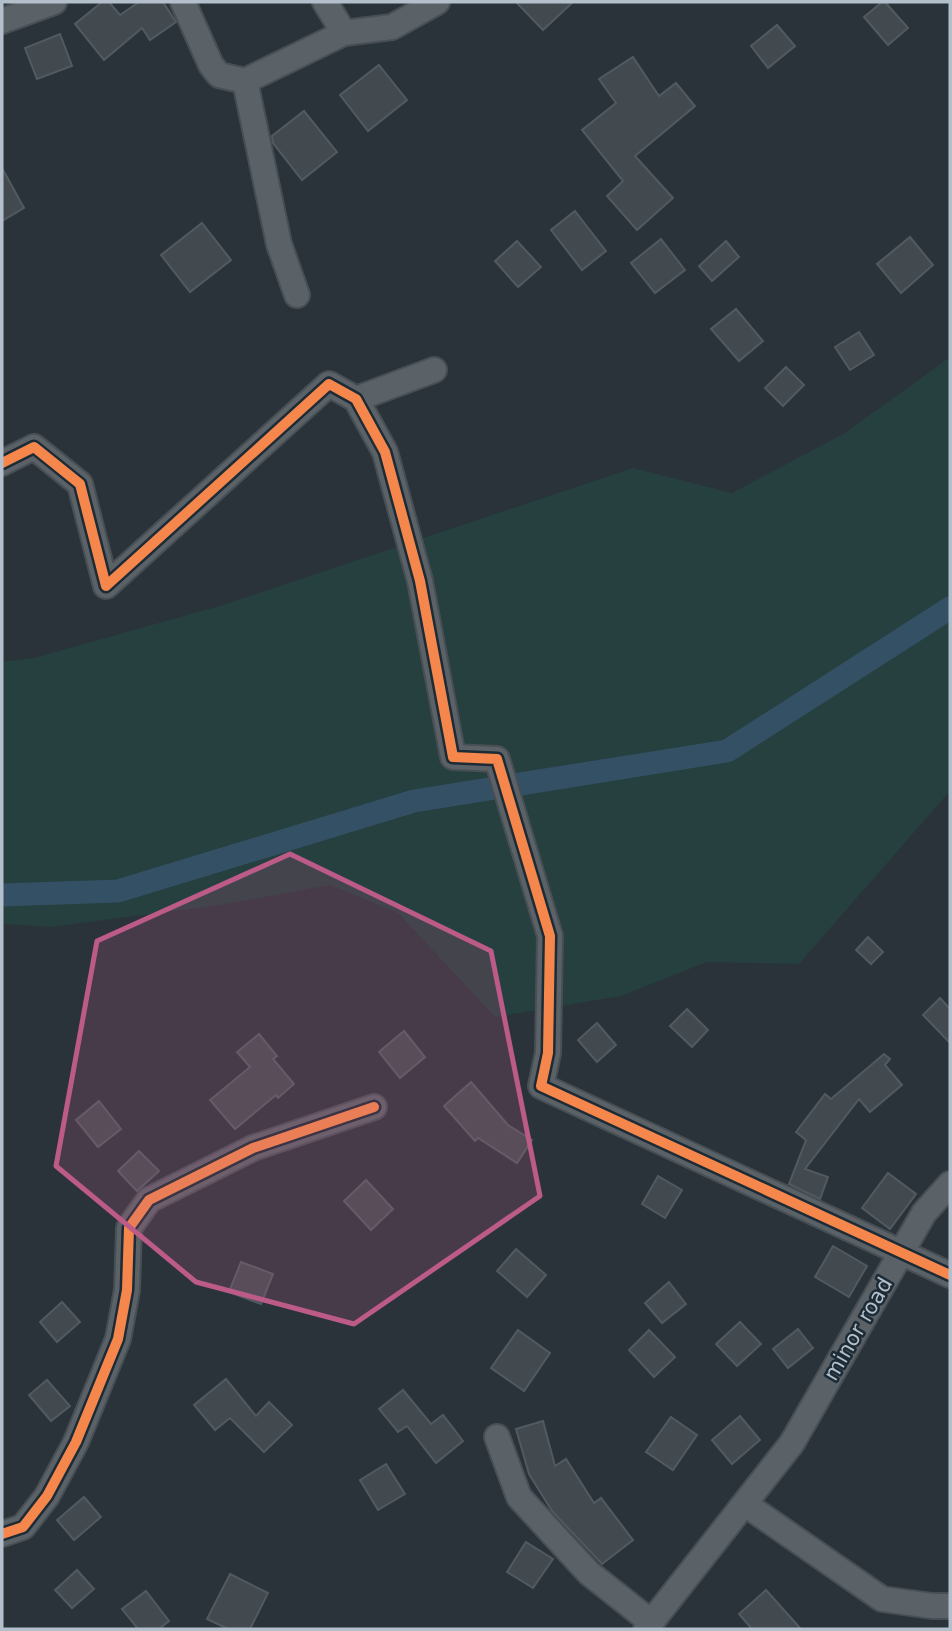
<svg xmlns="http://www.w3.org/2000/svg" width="952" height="1631" viewBox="0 0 952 1631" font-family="'DejaVu Sans',sans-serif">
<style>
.green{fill:#263f3f}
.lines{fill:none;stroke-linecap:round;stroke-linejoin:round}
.canal{stroke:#345064;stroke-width:23}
.building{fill:#424a4f;stroke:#525a61;stroke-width:2}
.street-casing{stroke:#484f54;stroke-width:28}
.street{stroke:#5a6167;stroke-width:24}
.cycleway-casing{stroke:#1c2b35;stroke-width:15}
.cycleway{stroke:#f5874c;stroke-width:10}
.marked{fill:#bc5b88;fill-opacity:0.2;stroke:#bc5b88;stroke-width:5;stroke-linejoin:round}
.labels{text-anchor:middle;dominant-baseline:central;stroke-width:5;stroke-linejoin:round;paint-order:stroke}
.street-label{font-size:21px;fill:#b3c0cb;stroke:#1c2b35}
</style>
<rect width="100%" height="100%" fill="#2a333a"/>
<!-- green -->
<path class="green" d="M 950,357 L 950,791 L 799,964 L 707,962 L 621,996 L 495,1017 L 398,913 L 330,885 L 226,904 L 51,927 L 2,924 L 2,662 L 34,658 L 223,605 L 633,468 L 732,493 L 845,433 Z"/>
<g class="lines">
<!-- canal -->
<path class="canal" d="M 2,895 L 118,891 L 414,801 L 727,751 L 950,608"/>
</g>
<!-- building -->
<g class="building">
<path d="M 102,2 L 109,2 L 120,15 L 139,2 L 163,2 L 176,22 L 150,40 L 142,28 L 104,60 L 75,24 Z"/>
<path d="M 516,2 L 573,2 L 543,30 Z"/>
<path d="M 882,2 L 885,2 L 908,28 L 888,45 L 864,17 Z"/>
<path d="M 777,25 L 795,46 L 768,68 L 751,46 Z"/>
<path d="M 60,34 L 72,66 L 37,79 L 25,48 Z"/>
<path d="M 633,57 L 659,96 L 676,83 L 695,106 L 635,156 L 673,198 L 637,230 L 607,196 L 623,181 L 582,130 L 616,103 L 599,79 Z"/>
<path d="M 379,65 L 407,100 L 368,131 L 340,95 Z"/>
<path d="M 304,111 L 337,152 L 302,180 L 273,143 L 272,136 Z"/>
<path d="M 2,168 L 24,208 L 2,221 Z"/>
<path d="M 575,211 L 606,251 L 582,270 L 551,230 Z"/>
<path d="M 202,223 L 231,260 L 190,292 L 161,255 Z"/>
<path d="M 910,237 L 933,265 L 901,293 L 877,264 Z"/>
<path d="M 661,239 L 685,270 L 655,293 L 631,263 Z"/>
<path d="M 517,241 L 541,267 L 518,287 L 495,261 Z"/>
<path d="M 726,241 L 739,257 L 712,281 L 699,266 Z"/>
<path d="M 736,309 L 763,341 L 739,361 L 711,329 Z"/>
<path d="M 859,332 L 874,355 L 850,370 L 835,347 Z"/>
<path d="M 786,367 L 804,385 L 783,406 L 765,388 Z"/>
<path d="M 868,937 L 883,952 L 871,964 L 856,950 Z"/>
<path d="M 940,998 L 950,1009 L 950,1043 L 923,1015 Z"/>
<path d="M 687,1009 L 708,1030 L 692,1047 L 670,1026 Z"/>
<path d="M 597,1023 L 616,1045 L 597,1062 L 578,1040 Z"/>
<path d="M 404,1031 L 425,1057 L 400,1078 L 379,1052 Z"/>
<path d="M 259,1034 L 277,1056 L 273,1059 L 294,1084 L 278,1098 L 276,1095 L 235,1129 L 210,1100 L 250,1067 L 237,1052 Z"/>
<path d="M 884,1054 L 890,1059 L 885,1065 L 902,1085 L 870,1112 L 859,1099 L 805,1169 L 828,1177 L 820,1199 L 789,1184 L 806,1140 L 796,1132 L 825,1094 L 831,1099 Z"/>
<path d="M 471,1082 L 508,1125 L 532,1140 L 517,1163 L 478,1138 L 475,1141 L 444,1106 Z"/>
<path d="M 99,1101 L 121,1129 L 98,1147 L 76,1120 Z"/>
<path d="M 139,1151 L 159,1171 L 137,1191 L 118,1171 Z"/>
<path d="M 888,1173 L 916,1194 L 890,1229 L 862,1208 Z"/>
<path d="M 658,1176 L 682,1190 L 665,1218 L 642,1204 Z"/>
<path d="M 366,1180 L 393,1209 L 371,1230 L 344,1201 Z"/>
<path d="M 833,1246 L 867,1266 L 849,1297 L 815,1277 Z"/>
<path d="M 516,1249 L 546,1275 L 527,1297 L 497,1271 Z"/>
<path d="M 241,1262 L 273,1274 L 261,1304 L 229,1292 Z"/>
<path d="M 669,1282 L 686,1304 L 662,1323 L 645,1303 Z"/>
<path d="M 62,1302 L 80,1322 L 57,1342 L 40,1322 Z"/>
<path d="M 740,1322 L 761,1344 L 737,1366 L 716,1344 Z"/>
<path d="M 798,1329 L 813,1348 L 788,1368 L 773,1349 Z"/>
<path d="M 518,1330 L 550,1353 L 524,1391 L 491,1368 Z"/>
<path d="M 649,1330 L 675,1357 L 654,1377 L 629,1350 Z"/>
<path d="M 226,1379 L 256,1416 L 269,1402 L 292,1425 L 264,1452 L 230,1418 L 215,1430 L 194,1405 Z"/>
<path d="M 47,1380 L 70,1406 L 51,1421 L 29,1395 Z"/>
<path d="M 403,1390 L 431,1424 L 443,1415 L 463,1441 L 436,1463 L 407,1426 L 398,1432 L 379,1409 Z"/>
<path d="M 740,1416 L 760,1440 L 732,1464 L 712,1440 Z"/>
<path d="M 671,1417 L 697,1435 L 673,1470 L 646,1452 Z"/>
<path d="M 543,1421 L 555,1466 L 566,1459 L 594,1503 L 601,1498 L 633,1540 L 602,1564 L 552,1511 L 529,1474 L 516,1429 Z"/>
<path d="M 386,1464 L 405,1494 L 378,1510 L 360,1480 Z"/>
<path d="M 84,1497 L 101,1517 L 74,1540 L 57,1520 Z"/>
<path d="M 526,1542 L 553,1559 L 533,1588 L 507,1572 Z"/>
<path d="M 77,1570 L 94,1589 L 72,1608 L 55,1590 Z"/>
<path d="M 230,1574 L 268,1593 L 250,1629 L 228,1629 L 207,1619 Z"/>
<path d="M 766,1590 L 801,1629 L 752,1629 L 739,1614 Z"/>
<path d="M 146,1591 L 169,1621 L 159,1629 L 138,1629 L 122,1609 Z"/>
</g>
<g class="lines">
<defs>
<g id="street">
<path d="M 183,2 L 211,65 L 219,75 L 245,81"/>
<path d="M 325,2 L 344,33 L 392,27 L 437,2"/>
<path d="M 2,21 L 54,2"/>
<path d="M 297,295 L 279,244 L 245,81 L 344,33"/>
<path d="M 356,399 L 434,370"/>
<path d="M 2,463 L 34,447 L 80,484 L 106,586 L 329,384 L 356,399 L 385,452 L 420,581 L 453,757 L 497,759 L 550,936 L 548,1053 L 541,1086 L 950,1275"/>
<path d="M 497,1437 L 519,1497 L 589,1573 L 651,1622"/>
<path d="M 745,1504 L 882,1599 L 932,1606 L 950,1606"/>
<path d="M 2,1534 L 23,1527 L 47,1496 L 76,1442 L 118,1339 L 127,1290 L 129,1228 L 149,1200 L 253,1148 L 374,1107"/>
<path d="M 646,1629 L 792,1443 L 924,1213 L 950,1184"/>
</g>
</defs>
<!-- street casing -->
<use href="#street" class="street-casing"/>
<!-- street -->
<use href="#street" class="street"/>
<defs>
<g id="cycleway">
<path d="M 2,463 L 34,447 L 80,484 L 106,586 L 329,384 L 356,399 L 385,452 L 420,581 L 453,757 L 497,759 L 550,936 L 548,1053 L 541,1086 L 950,1275"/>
<path d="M 2,1534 L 23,1527 L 47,1496 L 76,1442 L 118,1339 L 127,1290 L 129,1228 L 149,1200 L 253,1148 L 374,1107"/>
</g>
</defs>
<!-- cycleway casing -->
<use href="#cycleway" class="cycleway-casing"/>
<!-- cycleway -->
<use href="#cycleway" class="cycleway"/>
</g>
<!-- marked area -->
<path class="marked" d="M 290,854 L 491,951 L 540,1196 L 354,1324 L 196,1282 L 56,1166 L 97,941 Z"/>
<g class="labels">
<!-- street labels -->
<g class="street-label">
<text transform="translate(858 1329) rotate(-60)">minor road</text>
</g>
</g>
<!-- border -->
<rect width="952" height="1631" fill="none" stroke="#b3c0cb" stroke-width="7"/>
</svg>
